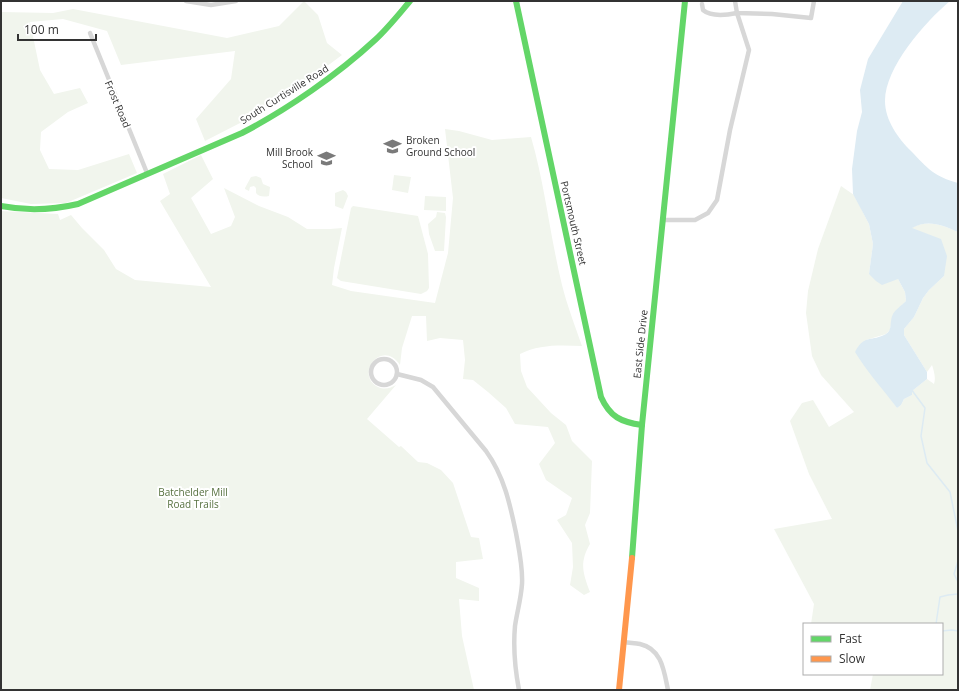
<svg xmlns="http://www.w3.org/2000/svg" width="959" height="691" viewBox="0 0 959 691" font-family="'Open Sans',sans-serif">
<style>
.green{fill:#f1f5ed}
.water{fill:#ddebf3}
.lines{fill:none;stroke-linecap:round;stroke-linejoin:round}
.stream{stroke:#ddebf3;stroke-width:1.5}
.street{stroke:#d7d7d7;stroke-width:4.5}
.fast{stroke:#63d668;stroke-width:6}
.slow{stroke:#ff974d;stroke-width:6}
.labels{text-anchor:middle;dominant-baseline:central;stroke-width:4;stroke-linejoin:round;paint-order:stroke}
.street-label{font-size:10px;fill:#333;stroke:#fff}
.poi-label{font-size:10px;fill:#333;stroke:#fff;text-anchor:start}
.park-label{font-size:10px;fill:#56703f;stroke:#fff}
</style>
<rect width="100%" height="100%" fill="#fff"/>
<!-- green -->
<g class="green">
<path d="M 304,1 L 318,15 L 327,43 L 342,55 L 283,99 L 242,122 L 205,141 L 196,119 L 231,79 L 235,51 L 121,65 L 107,31 L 63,19 L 30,22 L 40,70 L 54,94 L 80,88 L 88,103 L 68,112 L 41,132 L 40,150 L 49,169 L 78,170 L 129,154 L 137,173 L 66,203 L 31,204 L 1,198 L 1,12 L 53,13 L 73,9 L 227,38 L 279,26 Z"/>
<path d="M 445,129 L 459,131 L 492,140 L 531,137 C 545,185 550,236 562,285 C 567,305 575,326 582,346 C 561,345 539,344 520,354 L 521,371 L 527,387 L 551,413 L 566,425 L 572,441 L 592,461 L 590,513 L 585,525 L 590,544 C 579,563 583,573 590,592 L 584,595 L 570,585 L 573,567 L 572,543 L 557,520 L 566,515 L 572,498 L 546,480 L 539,464 L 555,443 L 548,427 L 515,424 L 506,408 L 488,392 L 473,380 L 463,379 L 465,360 L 463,340 L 440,338 L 427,341 L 426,316 L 412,316 L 402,348 L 400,365 C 382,338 354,375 378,387 C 385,390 391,388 396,385 L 367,419 L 399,447 L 401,446 L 418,462 L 427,463 L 441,470 L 453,483 L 471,537 L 479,538 L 483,559 L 456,562 L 456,578 L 479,588 L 479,601 L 459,599 L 462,636 L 474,690 L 1,690 L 1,211 L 58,214 L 60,220 L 71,215 L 82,228 L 104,250 L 116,269 L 135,280 L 211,287 L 160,201 L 170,194 L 163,174 L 201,155 L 213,179 L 191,198 L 211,234 L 231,226 L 235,217 L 224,188 L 259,206 L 288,217 L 307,229 L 330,229 L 342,228 L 334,268 L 332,285 L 351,291 L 435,303 L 448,253 L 453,198 Z"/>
<path d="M 394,175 L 411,177 L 408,193 L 392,190 Z"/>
<path d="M 256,176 L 261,178 L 263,184 L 270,187 L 269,196 C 264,197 259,197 256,193 L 256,188 L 254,186 L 250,187 L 249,191 L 245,189 L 245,188 L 251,177 Z"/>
<path d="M 841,186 L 854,195 L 869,224 L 873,244 L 869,274 L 898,279 L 905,292 L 906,301 L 893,315 L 890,330 L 886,334 L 866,340 L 883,388 L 897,408 L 901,405 L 904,399 L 912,395 L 912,391 L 927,379 L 934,384 C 936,378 934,371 932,365 L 927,372 L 904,335 L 904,329 L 914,317 L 923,298 L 929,290 L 944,276 L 911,228 C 928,219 942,225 958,232 L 958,690 L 870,690 L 873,674 L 942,674 L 942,624 L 811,624 L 814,604 L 774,529 L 832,519 L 809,474 L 790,421 L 802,403 L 813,400 L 829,427 L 854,412 L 821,375 L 812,356 L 806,313 L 808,291 L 818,249 Z"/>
<path d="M 343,190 L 346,192 L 348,196 L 343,209 L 335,206 L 335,193 Z"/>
<path d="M 425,196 L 446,197 L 446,211 L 424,210 Z"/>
<path d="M 353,206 L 418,216 L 428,254 L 429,288 L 427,291 L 421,294 L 341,281 L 337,278 L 351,208 Z"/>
<path d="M 437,212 L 445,213 L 446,217 L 444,251 L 435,251 L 429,234 L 428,224 L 436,217 Z"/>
</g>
<!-- water -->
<path class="water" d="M 903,1 L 950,1 C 925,22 885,67 885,101 C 885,120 898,138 911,151 C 927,168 935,177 958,183 L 958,232 C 942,225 928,219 912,228 L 941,239 L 947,256 L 944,276 L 929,290 L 923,298 L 914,317 L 904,329 L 904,335 L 927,372 L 927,379 L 912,391 L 912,395 L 904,399 L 901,405 L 897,408 C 883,389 867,372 855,352 C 864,334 872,342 886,334 C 893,330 889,321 893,314 C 895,310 902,305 906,301 L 905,292 L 898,279 L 882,285 L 876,281 L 869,274 L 873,244 L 869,224 L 853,194 L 852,169 L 857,131 L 862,112 L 860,90 L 868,59 Z"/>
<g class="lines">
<!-- stream -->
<g class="stream">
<path d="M 911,389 L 925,408 L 921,436 L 927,463 L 950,492 L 958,531"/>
<path d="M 958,561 L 954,574 L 958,582"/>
<path d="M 936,624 L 940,597 L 948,595 L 958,594"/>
<path d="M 942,631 L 952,630 L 958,631"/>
</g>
<!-- street -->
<g class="street">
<path d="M 186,1 L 211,5 L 236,1"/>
<path d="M 735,1 L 737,13 L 772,14 L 811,18 L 814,1"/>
<path d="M 90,33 L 147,173"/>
<path d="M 663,220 L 695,220 L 708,213 L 717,200 L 730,130 L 749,50 L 737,13 C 727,15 711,17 703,10 L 702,4"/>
<circle cx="384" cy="372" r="13"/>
<path d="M 397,374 L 421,380 L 433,387 L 486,451 C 504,476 510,504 516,533 C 519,550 523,567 522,584 C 521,599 517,612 515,626 C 513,648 515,669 519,690"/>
<path d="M 624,642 C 629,643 635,643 640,644 C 662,649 664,671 668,690"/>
</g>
<!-- fast -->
<g class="fast">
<path d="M 516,1 L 601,397 C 610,417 621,422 642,425"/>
<path d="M 1,206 C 27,211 52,210 78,204 L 242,133 C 288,109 337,75 375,40 C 388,28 399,14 410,1"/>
<path d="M 632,558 L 642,425 L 685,1"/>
</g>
<!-- slow -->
<path class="slow" d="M 619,690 L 632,558"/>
</g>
<!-- icons -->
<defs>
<symbol id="school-bare" viewBox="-9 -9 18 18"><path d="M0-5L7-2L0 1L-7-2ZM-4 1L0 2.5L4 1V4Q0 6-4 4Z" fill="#7a7a7a" stroke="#fff" stroke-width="2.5" paint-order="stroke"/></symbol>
</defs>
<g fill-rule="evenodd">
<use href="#school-bare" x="380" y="134" width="25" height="25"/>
<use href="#school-bare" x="314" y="146" width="25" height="25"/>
</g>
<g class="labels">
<!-- street labels -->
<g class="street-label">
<text transform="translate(284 94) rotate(-32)">South Curtisville Road</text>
<text transform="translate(118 104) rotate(67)">Frost Road</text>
<text transform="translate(574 223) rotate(77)">Portsmouth Street</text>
<text transform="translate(640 344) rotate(-84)">East Side Drive</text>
</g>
<!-- poi labels -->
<g class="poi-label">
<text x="406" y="140">Broken<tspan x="406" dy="12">Ground School</tspan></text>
<text x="313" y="152" text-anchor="end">Mill Brook<tspan x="313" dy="12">School</tspan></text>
</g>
<!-- park labels -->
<g class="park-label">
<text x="193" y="492">Batchelder Mill<tspan x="193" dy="12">Road Trails</tspan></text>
</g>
</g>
<!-- border -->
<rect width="959" height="691" fill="none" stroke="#333333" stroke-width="4"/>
<!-- legend -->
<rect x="803" y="623" width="140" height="52" fill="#ffffff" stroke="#adadad"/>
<rect x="811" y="636" width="20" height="6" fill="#63d668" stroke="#adadad"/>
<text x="839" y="643" font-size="12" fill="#333333">Fast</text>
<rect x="811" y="656" width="20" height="6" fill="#ff974d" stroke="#adadad"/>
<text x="839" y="663" font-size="12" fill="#333333">Slow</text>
<!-- scale -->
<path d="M18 34v6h78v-6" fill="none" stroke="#333333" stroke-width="2"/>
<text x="24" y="34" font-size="12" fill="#333333" stroke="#ffffff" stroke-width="3" paint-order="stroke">100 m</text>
</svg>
